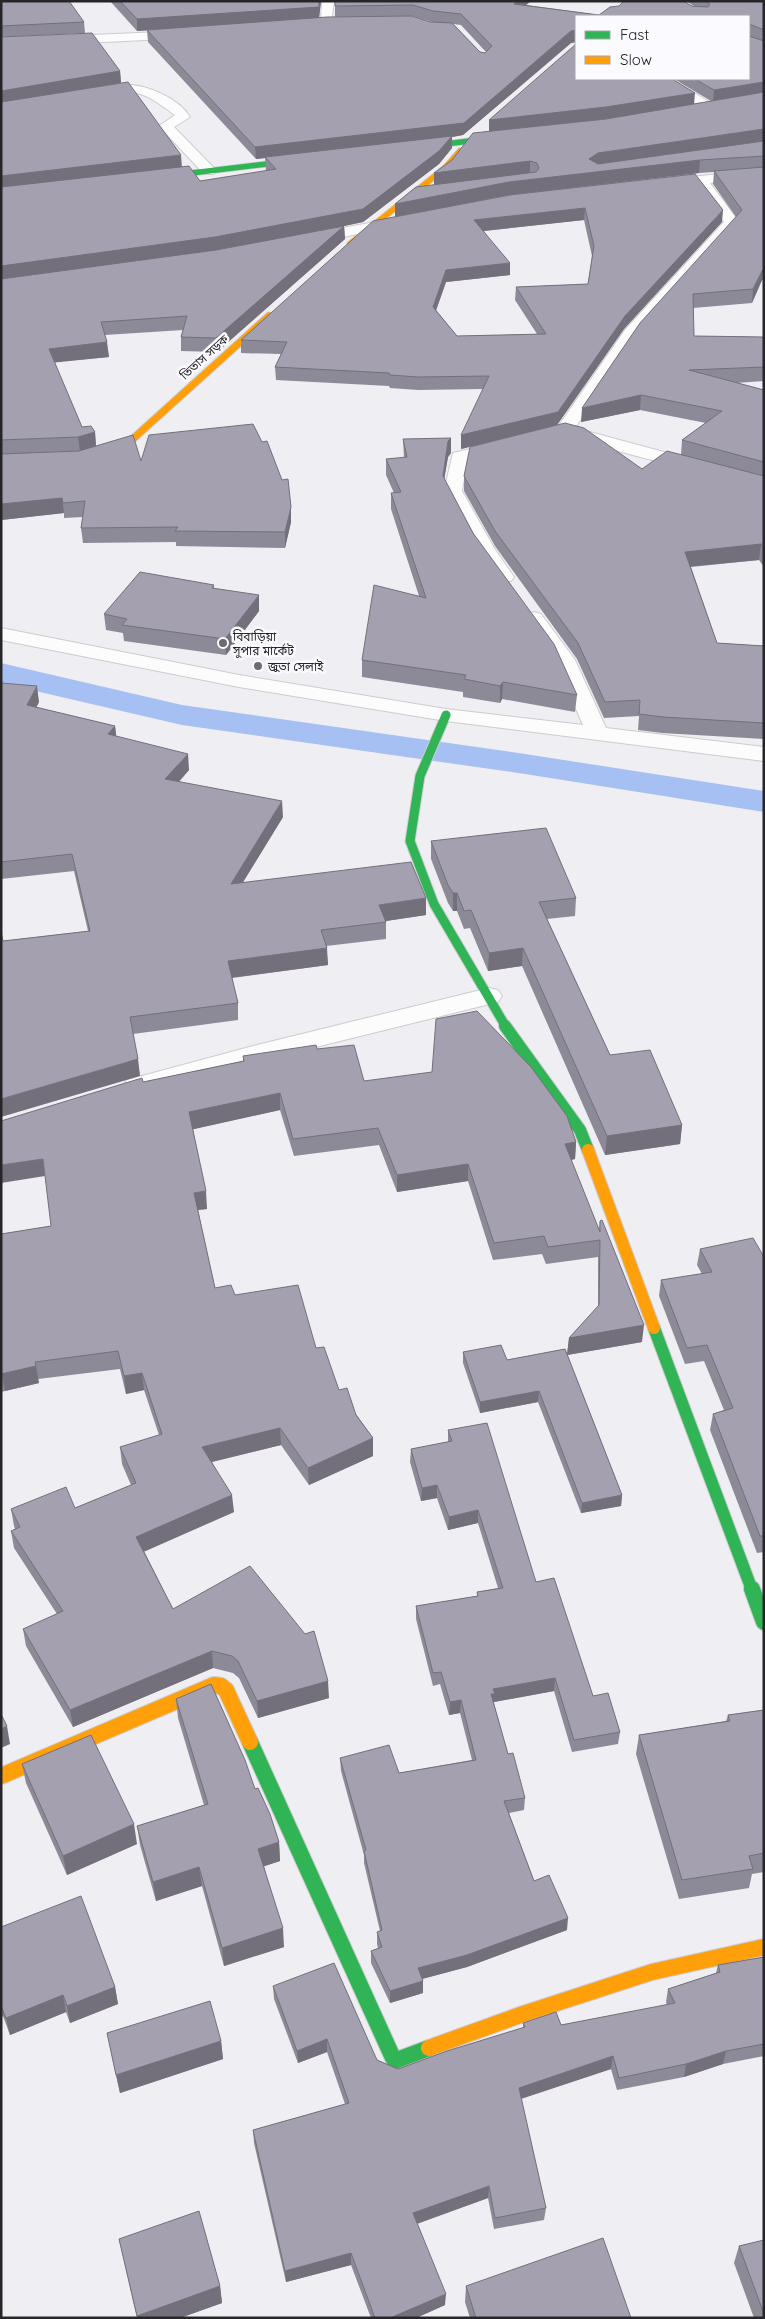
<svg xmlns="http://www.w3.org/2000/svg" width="765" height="2319" font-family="Quicksand,'Noto Sans Bengali',sans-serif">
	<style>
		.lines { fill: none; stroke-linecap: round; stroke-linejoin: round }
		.canal { fill: #a7c0f3; fill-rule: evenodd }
		.street-casing { stroke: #ccccd0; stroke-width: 2 }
		.fast-far3-casing { stroke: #ccccd0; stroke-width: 7 }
		.fast-far2-casing { stroke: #ccccd0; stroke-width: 11 }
		.fast-far1-casing { stroke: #ccccd0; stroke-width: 14 }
		.fast-casing { stroke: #ccccd0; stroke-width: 18 }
		.slow-far3-casing { stroke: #ccccd0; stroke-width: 7 }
		.slow-far2-casing { stroke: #ccccd0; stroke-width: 9 }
		.slow-far1-casing { stroke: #ccccd0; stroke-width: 14 }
		.slow-casing { stroke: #ccccd0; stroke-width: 18 }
		.street { fill: #fcfcfd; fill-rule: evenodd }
		.fast-far3 { stroke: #30b455; stroke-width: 5.5 }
		.fast-far2 { stroke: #30b455; stroke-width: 9 }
		.fast-far1 { stroke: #30b455; stroke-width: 12 }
		.fast { stroke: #30b455; stroke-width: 16 }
		.slow-far3 { stroke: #ff9f0a; stroke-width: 5.5 }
		.slow-far2 { stroke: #ff9f0a; stroke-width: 7 }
		.slow-far1 { stroke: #ff9f0a; stroke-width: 12 }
		.slow { stroke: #ff9f0a; stroke-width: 16 }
		.wall { fill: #8d8a97; fill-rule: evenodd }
		.shaded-wall { fill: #73707b }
		.building { fill: #a4a0b0; stroke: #73707b; fill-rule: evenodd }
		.poi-dot { fill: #6c6c70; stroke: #fbfbff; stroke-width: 2 }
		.labels { text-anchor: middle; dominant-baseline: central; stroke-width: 5; stroke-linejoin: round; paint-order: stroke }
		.far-street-label { font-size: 12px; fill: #262629; stroke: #fbfbff }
		.far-poi-label { font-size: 12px; fill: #262629; stroke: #fbfbff; text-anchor: start }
	</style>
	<rect width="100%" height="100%" fill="#eeeef3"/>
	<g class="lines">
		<path class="canal" d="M1,663L182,705L525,754L764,791V812L525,774L182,725L1,683Z"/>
		<g class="street-casing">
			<path id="street" d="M322,1H334L331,26L292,29L290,26L292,23L321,20Z
				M183,31L187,32L189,35L187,38L1,47V39Z
				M656,79H671L719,108L712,112L707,111Z
				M127,85C146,84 180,99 190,117L174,127L214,168L216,171L214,174H204L159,126L175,115C160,105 146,91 126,92C115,93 95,101 87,93L94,89Z
				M764,170V178L710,183L739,222L637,336L575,428L764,479V490L558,435L555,431L625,330L724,222L696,184L662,187L655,183L657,180Z
				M397,218L402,219L404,222L402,225L309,244L301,239L309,234Z
				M504,441L510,442L513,446L510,450L467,460L462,491L494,548L514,577L511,581H497L474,548L444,491L453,453Z
				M534,612L541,614L575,660L606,728L764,747V761L446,721L239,687L1,640V628L239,675L446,709L583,725L555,661L524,618L527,614Z
				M489,988L498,990L502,996L498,1002L259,1061L136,1095L127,1092L123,1086L127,1080L257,1045Z"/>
		</g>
		<g class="fast-far3-casing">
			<path id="fast-far3" d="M413,148L502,137
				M158,177L301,160"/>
		</g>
		<g class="fast-far2-casing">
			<path id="fast-far2" d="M446,715L420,776L410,841L434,904L506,1027"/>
		</g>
		<g class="fast-far1-casing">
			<path id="fast-far1" d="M505,1026L580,1130L588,1150
				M654,1328L752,1590"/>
		</g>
		<g class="fast-casing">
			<path id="fast" d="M752,1589L764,1622
				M250,1742L393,2058L397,2060L429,2048"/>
		</g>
		<g class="slow-far3-casing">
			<path id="slow-far3" d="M350,244L445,168L460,151"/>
		</g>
		<g class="slow-far2-casing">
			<path id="slow-far2" d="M101,456L125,446L269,316"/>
		</g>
		<g class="slow-far1-casing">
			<path id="slow-far1" d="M588,1150L654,1328"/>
		</g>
		<g class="slow-casing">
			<path id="slow" d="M1,1776L214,1685L221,1686L226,1690L250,1742
				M429,2048L523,2014L652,1972L764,1947"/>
		</g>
		<use href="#street" class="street"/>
		<use href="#fast-far3" class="fast-far3"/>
		<use href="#fast-far2" class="fast-far2"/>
		<use href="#fast-far1" class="fast-far1"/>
		<use href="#fast" class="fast"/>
		<use href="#slow-far3" class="slow-far3"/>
		<use href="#slow-far2" class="slow-far2"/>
		<use href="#slow-far1" class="slow-far1"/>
		<use href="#slow" class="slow"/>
	</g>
	<path class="wall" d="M1,1L84,22L85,33L1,37Z
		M110,1H321L319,18L439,23L432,22L413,16L335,17V1H531L526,5L599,15L694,6L686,1H764V280H762L752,303L693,308L694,336L764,337V381L736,383L764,390V567L759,560L691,567L717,643L764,646V739L662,733L638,730L639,716L604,718L577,659L495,546L464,491V476L541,429L461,449L483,389L418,390L390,388L389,386L276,380L275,367L281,354L241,353V340L510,195L722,222L624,329L557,425L642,469L681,454L682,440L706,423L640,410L581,422L736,217L713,184L714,172L699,173L509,195L395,217V204L434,185V173L489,132V120L694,104L711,101L674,79H749L576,16V42L571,43L463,135L452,137V148L439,164L363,222L344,226L345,239L217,352L181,351V337L183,330L105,335L109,357L54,362L82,427L95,432L96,446L141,461L291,522L285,548L176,546V542L83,543L81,528L83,517L64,518V513L1,520V37L120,71L121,83L80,90L200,181L266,171L265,158L256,159L148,42L147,30L257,22L137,31ZM453,24L461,25L486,52L485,53L480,52ZM584,220L592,256L588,284L516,287L515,300L537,334L457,336L436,310L446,282L510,275L484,231Z
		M403,439L451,453L448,457L444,479L473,533L577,695L575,712L502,699L500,703L463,697V692L362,677V660L419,596L391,509V493H394L386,475V459L404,458Z
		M214,585V588L259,611L226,655L124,641L123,633L106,630L104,614Z
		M1,683L39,702L36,708L115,726L116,736L189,770L179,782L283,817L243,882L426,915L386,921V939L326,946L328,965L232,978L238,1003V1020L133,1034L140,1076L3,941L88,931L74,871L1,879Z
		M431,841L576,898L575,916L547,919L610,1055L682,1125L680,1144L605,1155L522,966L488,971L470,928L464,929L457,911H453L448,903L431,859Z
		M317,1049L364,1081L576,1142L575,1159L571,1160L599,1230L600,1221L642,1342L567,1355L569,1338L598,1307V1257L546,1264L542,1254L493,1260L468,1181L397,1192L379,1145L294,1156L280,1110L193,1129L207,1209L198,1210L215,1288L235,1295L316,1348L339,1390L373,1438V1456L309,1485L281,1445L212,1462L234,1512L144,1551L173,1609L329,1698L258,1718L239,1678L233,1673L213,1668L73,1727L26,1646L23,1629L57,1614L14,1548L11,1531L15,1529L14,1526L11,1509L75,1508L131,1485L122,1464L120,1447L159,1435L144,1390L126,1394L120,1369L38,1379L39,1383L1,1392V1234L51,1226L143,1082L243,1061V1056Z
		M700,1249L764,1257V1552L757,1553L710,1430L713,1414L724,1410L704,1361L685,1364L659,1296L661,1280L702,1274L697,1265Z
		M565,1349L622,1495L621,1506L581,1513L538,1402L480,1413L463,1363V1352L507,1360Z
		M448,1430L536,1582L593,1696L620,1732L618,1744L572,1752L554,1691L494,1702V1704L508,1754L525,1798L524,1810L509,1813L534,1881L567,1930L467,1967L422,1979L423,1981V1993L390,2003L371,1963V1951L378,1948L377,1944V1932L380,1931L364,1863V1855L341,1771L340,1758L399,1773L472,1760L460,1713L449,1715L440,1684L433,1686L416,1619V1606L477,1596V1592L498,1588L478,1523L448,1530L437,1498L421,1501L410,1462L411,1449L448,1442Z
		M176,1699L255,1789L279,1842L280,1861L264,1866L284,1947L224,1966L202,1886L156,1901L140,1845L137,1826L204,1805L178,1718Z
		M764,1710V1872L752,1874L749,1888L679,1899L636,1754L639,1735L726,1721L728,1715Z
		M22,1764L137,1844L67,1875L26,1783Z
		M1,1927L115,1987L118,2004L70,2023L66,2012L10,2035L3,2016L1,2017Z
		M764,1957V2056L723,2064L684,2077L617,2090L611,2069L521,2099L546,2208L544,2220L494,2229L488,2198L417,2224L445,2305L416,2318H371L351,2265L286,2282L254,2143L253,2130L345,2104L327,2052L298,2063L274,1999L273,1986L377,2060L398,2069L523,2028V2023L561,2025L667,2005L666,2002L668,1989L716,1973L718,1965Z
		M107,2033L221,2041L223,2059L120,2093Z
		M119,2239L220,2286L222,2303L180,2318H137Z
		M764,2240V2318H754L734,2263L739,2246Z
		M466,2286L631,2318H470L465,2302Z"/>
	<path class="shaded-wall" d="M321,1L319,18L137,31V19Z
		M517,1H531L514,15V4Z
		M576,30V42L571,43L463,135L452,137V148L439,164L363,222L344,226L345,239L217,352L216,250L1,280V266L451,137L256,159L255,147L571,31Z
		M120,71L121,83L1,103V91Z
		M764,82V94L713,102L714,90Z
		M695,93L694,105L605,119L489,132V120Z
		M764,129V141L597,165L589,159L598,153Z
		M181,155L182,168L1,189V176Z
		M700,160L699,173L509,195L395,217V204L509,182Z
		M530,161V174L434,186V173Z
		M585,208L584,220L474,232V220Z
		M723,210L722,222L624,329L557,425L461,449V435L625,316Z
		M510,263V275L446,282L433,319V307L446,270Z
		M763,267L762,280L752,303L753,289Z
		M107,342L109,357L50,363L49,349Z
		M641,395L640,410L581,422L582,408Z
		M95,432L96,447L80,452L78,437Z
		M451,438V453L448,457L442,492L443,476L448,441Z
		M62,498L64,513L1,520V504Z
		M291,507V522L285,548V532Z
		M761,544L759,560L684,567L685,552Z
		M259,595V611L226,655L225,639Z
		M503,682L502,699L500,703V686Z
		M37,686L39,702L29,721L27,705Z
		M115,726L117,742L108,734Z
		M188,754L189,770L166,795L165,779Z
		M282,801L283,817L232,900L231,884Z
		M453,893H457V911H453Z
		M426,898V915L379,922V905Z
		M327,948L328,965L229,978L228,961Z
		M523,948L522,966L488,971L489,953Z
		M138,1059L140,1076L1,1117V1099Z
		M280,1093V1110L190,1130L189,1112Z
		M682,1125L680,1144L605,1155L607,1136Z
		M576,1142L575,1159L564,1161L565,1144Z
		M43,1159L45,1176L1,1183V1165Z
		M468,1164V1181L397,1192V1175Z
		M206,1191L207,1209L196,1210L194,1193Z
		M644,1325L642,1342L567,1355L569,1338Z
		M36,1366L39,1383L5,1391L2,1374Z
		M142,1373L144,1390L126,1394L124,1376Z
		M539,1391L538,1402L480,1413V1402Z
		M280,1428L281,1445L203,1464L202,1447Z
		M373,1438V1456L309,1485L308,1468Z
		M437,1485V1498L421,1501L422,1488Z
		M232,1495L234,1512L139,1554L136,1537Z
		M622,1495L621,1506L581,1513L582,1503Z
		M478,1510V1523L448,1530L449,1517Z
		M212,1651L213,1668L73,1727L70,1710Z
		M555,1678L554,1691L494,1702V1706L491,1694L493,1689Z
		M328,1681L329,1698L258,1718L257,1701Z
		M461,1700L460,1713L449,1715L450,1702Z
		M7,1726L10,1744L1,1748V1729Z
		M134,1824L137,1844L67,1875L63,1856Z
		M279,1842L280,1861L259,1868L258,1849Z
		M199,1867L202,1886L156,1901L153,1882Z
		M568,1918L567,1930L467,1967L418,1980V1968Z
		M283,1928L284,1947L224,1966L222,1948Z
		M423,1981V1993L390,2003V1991Z
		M115,1987L118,2004L70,2023L67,2006Z
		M63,1995L66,2012L10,2035L6,2018Z
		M327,2039V2052L298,2063L297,2051Z
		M221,2041L223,2059L120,2093L116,2075Z
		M726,2051L723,2064L684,2077L686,2064Z
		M613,2056L611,2069L517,2100L519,2088Z
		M489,2186L488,2198L413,2225V2213Z
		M351,2253V2265L286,2282L285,2271Z
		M220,2286L222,2303L180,2318H138L137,2316Z
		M446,2294L445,2305L416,2318H390Z"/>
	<path class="building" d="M1,1H69L84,22L1,26Z
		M120,1H319V7L137,19Z
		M335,1H517L514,4L599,15L610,7L619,6L624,1H683L692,6L708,7L710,4L705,1H764V30L749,24V16H576V30L571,31L464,123L255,147L147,30L327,17L412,16L430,22L452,23L480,52L485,53L492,46L461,14L433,11L413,5L335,6Z
		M749,25V36L764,41V82L714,90L695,79H749Z
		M92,33L120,71L1,91V37Z
		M576,44V79H672L695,93L606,107L489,120Z
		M128,82L181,155L1,176V102Z
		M764,92V129L598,153L589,159L598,164L764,141V156L700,160L509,182L395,204L416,187L536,172L539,168L537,163L530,161L434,173L452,160L473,133L606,119Z
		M452,136L439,151L363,209L215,237L1,266V187L189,166L200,181L276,169L265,157Z
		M764,167V267L753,289L693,294L694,336L764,337V367L689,370L764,390V462L682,440L722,411L641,395L582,408L640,323L742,210L714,171Z
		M695,174L723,210L625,316L558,412L461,435L489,376L418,377L390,375L389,373L275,367L287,342L241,340L373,221L510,195ZM585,208L594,246L588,284L516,287L546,334L457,336L433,307L446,270L510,263L474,220Z
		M344,226L216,338L181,337L187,316L101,322L107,342L49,349L82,427L91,426L95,432L78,437L1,440V279L216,250Z
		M565,423L584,428L642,469L667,451L764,476V549L761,544L685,552L717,643L764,646V723L663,717L639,714L640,700L605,702L578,643L495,531L464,476L470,447Z
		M253,424L262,442L267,441L282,480L288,479L291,507L285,532L175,531L178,527L81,528L85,501L63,503L62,498L1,504V454L79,451L133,435L141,461L149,435Z
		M451,438L448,441L443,476L473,533L554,644L577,695L503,682L500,686L464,679L466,675L362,660L374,585L426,598L391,493L401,492L386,459L407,457L403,439Z
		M140,572L214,585L212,588L259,595L225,639L122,625L127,619L104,614Z
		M1,683L37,686L27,705L115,726L108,734L188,754L165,779L282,801L231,884L411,862L426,898L379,905L386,922L321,930L327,948L228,961L238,1003L130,1017L138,1059L1,1099V932L3,941L90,931L72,854L1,862Z
		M546,828L576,898L539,902L610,1055L650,1050L682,1125L607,1136L523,948L489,953L471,910L464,911L457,893H453L448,885L431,841Z
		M477,1011L531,1067L567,1116L576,1142L565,1144L600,1232V1221L602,1220L644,1325L569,1338L599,1305L600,1240L548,1247L544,1236L494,1243L468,1164L397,1175L378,1128L293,1139L280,1093L189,1112L206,1191L194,1193L215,1288L231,1285L235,1295L298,1285L316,1348L324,1347L339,1390L347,1388L356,1415L373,1438L308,1468L280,1428L202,1447L232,1495L136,1537L173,1609L250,1566L305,1634L314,1631L328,1681L257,1701L238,1661L232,1656L212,1651L70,1710L23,1629L63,1611L11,1531L20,1527L11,1509L66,1487L75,1508L136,1483L120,1447L162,1434L142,1373L124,1376L118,1351L35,1362L36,1366L1,1374V1234L51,1226L43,1159L1,1165V1121L142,1078L143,1082L244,1061L243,1056L316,1045L317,1049L354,1045L364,1081L432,1072L436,1019Z
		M753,1238L764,1257V1536H760L713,1414L733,1408L707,1345L687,1348L661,1280L712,1272L700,1249Z
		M501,1345L507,1360L565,1349L622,1495L582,1503L539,1391L480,1402L463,1352Z
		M487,1423L536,1582L554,1578L593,1696L608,1693L620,1732L574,1740L555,1678L493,1689L495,1694H491L508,1754L513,1753L525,1798L504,1801L534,1881L549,1875L568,1918L467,1955L418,1968L423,1981L390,1991L371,1951L382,1947L377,1932L382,1930L364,1851L366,1850L340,1758L389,1745L399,1773L476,1760L461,1700L450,1702L441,1672L433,1673L416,1606L478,1596L477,1592L503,1588L478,1510L449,1517L437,1485L422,1488L411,1449L452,1441L448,1430Z
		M211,1684L245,1760L255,1789L258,1788L270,1814L279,1842L258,1849L283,1928L222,1948L199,1867L153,1882L137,1826L208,1804L176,1699Z
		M764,1710V1853L749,1856L753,1869L682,1880L639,1735L730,1721L728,1715Z
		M1,1714L7,1726L1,1729Z
		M91,1735L134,1824L63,1856L22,1764Z
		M81,1896L115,1987L67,2006L63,1995L6,2018L1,2006V1927Z
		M764,1957V2044L726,2051L686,2064L619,2078L613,2056L519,2088L546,2208L495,2218L489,2186L413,2213L446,2294L390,2318H375L351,2253L285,2271L253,2130L349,2103L327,2039L297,2051L273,1986L334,1963L377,2060L398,2069L447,2051L525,2027L523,2023L556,2012L561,2025L675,2003L668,1989L720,1972L718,1965Z
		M210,2001L221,2041L116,2075L107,2033Z
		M199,2211L220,2286L137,2316L119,2239Z
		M603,2238L631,2318H476L466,2286Z
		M764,2240V2314L739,2246Z"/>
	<g class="poi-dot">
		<circle cx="223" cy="643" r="5"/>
		<circle cx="258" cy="666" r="5"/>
	</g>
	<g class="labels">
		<g class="far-street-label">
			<text transform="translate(204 357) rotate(-42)">তিতাস সড়ক</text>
		</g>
		<g class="far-poi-label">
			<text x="233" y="636">বিবাড়িয়া<tspan x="233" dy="14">সুপার মার্কেট</tspan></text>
			<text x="268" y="666">জুতা সেলাই</text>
		</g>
	</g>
	<rect width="765" height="2319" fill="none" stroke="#262629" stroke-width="5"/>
	<rect x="575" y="15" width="175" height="65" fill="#fbfbff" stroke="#a6a6a9"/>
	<rect x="585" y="31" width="25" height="8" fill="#30b455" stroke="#a6a6a9"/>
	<text x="620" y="40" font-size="15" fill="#262629">Fast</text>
	<rect x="585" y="56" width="25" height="8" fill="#ff9f0a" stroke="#a6a6a9"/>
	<text x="620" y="65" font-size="15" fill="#262629">Slow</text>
</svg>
